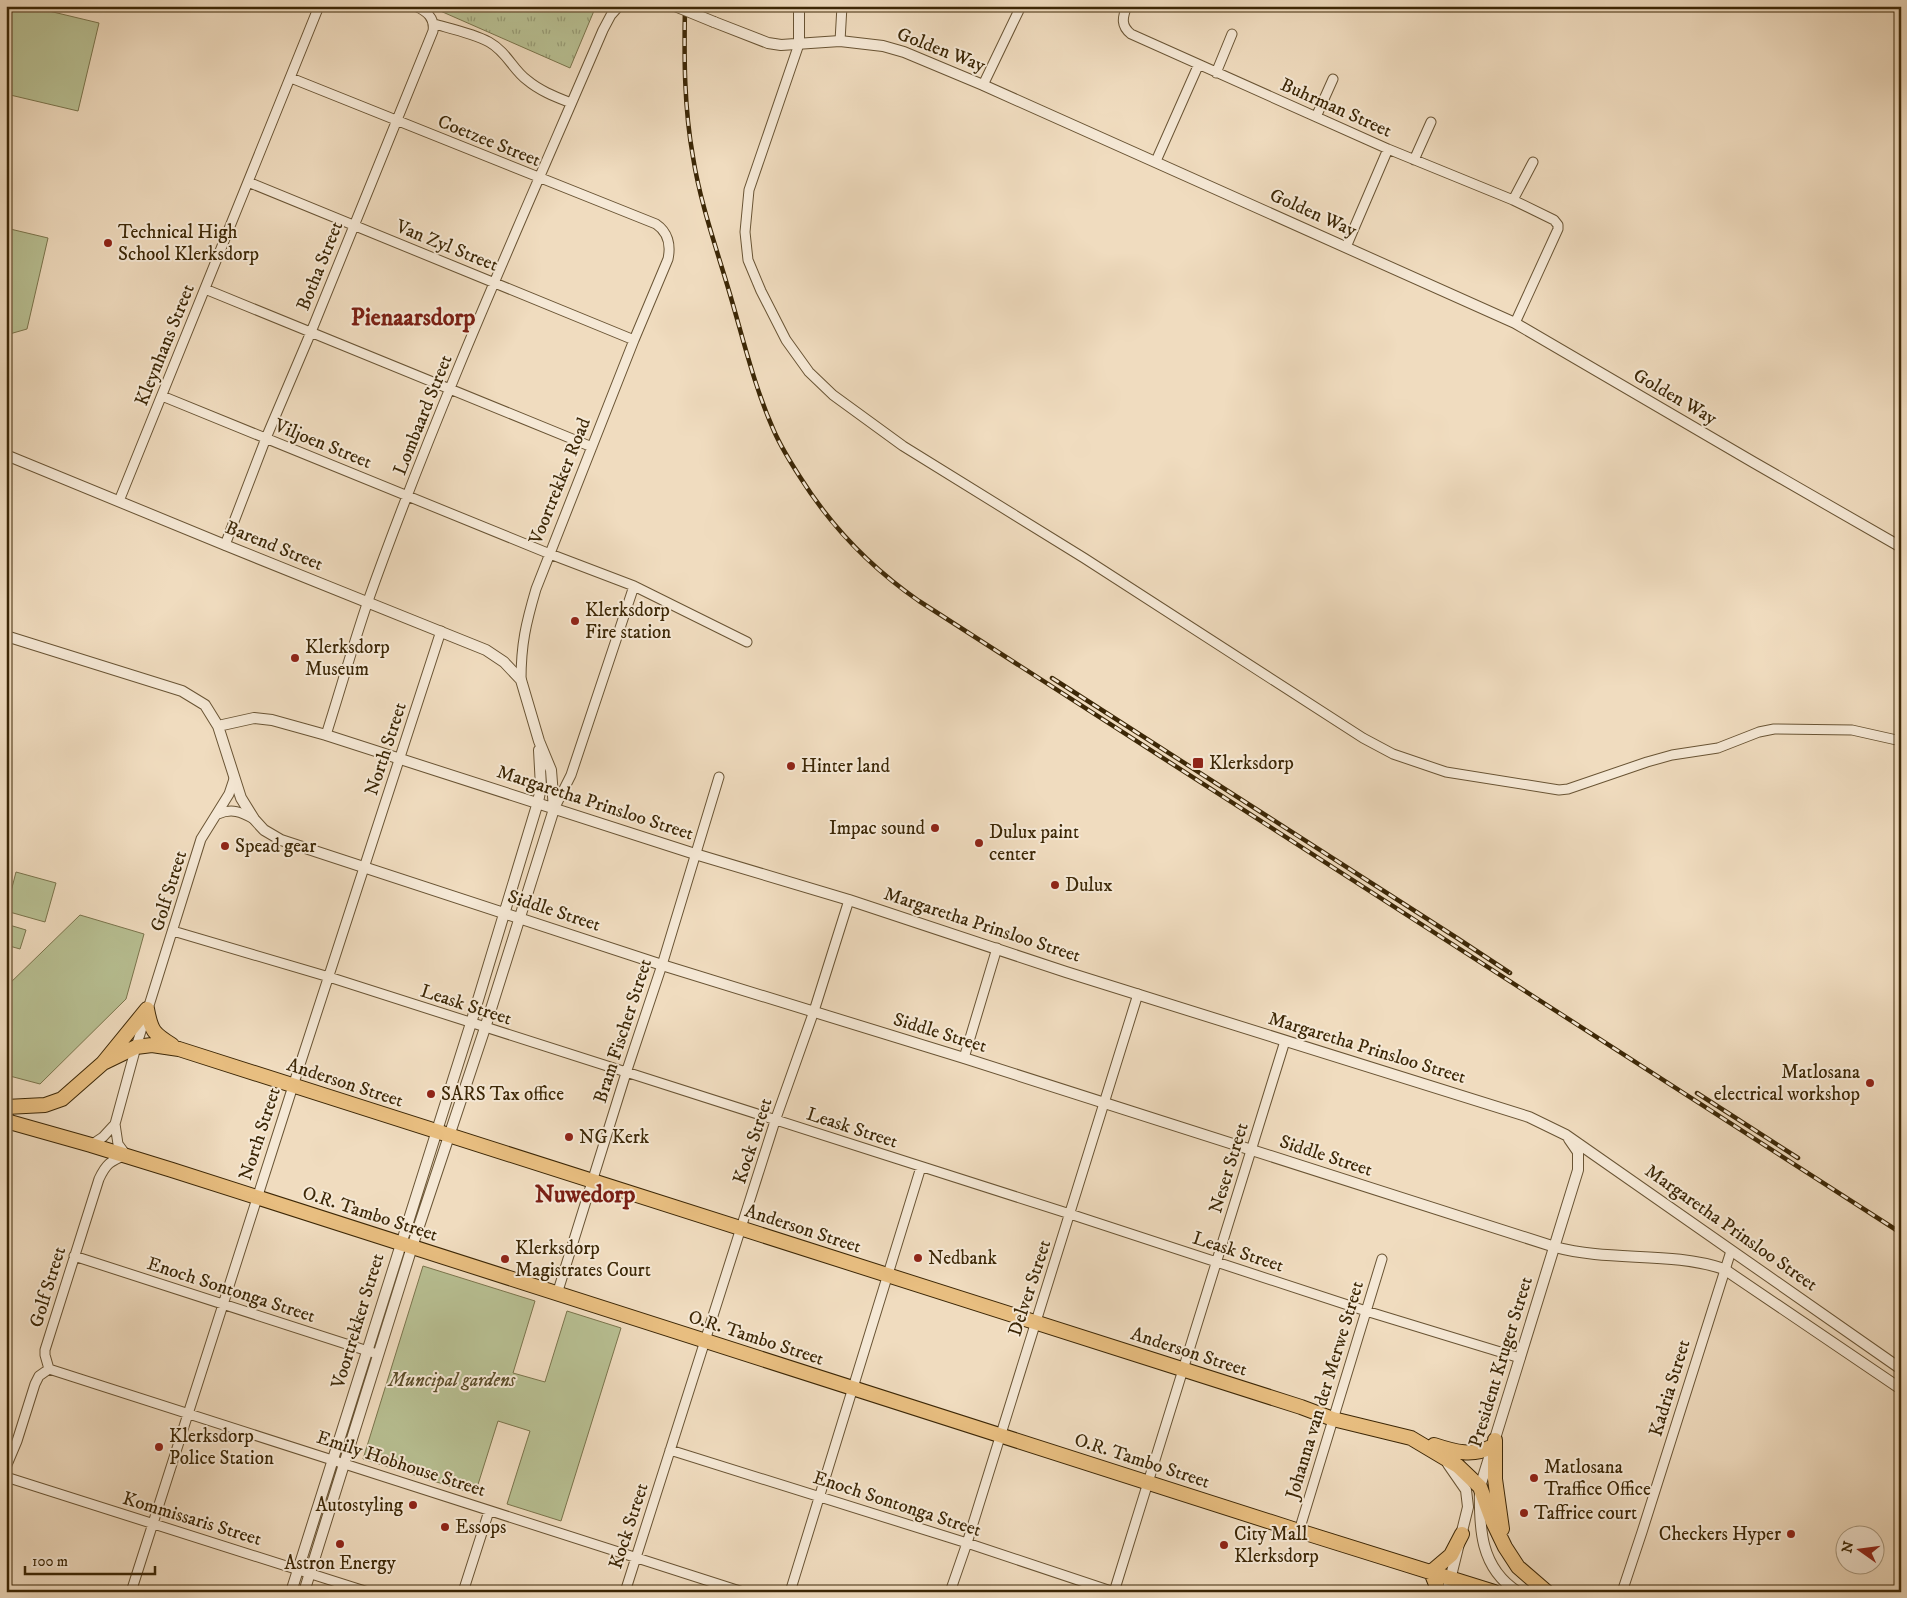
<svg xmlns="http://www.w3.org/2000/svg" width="1907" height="1598" font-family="'IM FELL DW Pica',serif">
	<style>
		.grass { fill: url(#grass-tufts); stroke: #7a744c }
		.garden { fill: #b8c093; stroke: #7a744c }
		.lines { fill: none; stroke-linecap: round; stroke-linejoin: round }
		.minor-casing { stroke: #695434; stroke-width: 11 }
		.tertiary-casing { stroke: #695434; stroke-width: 12 }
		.primary-casing { stroke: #3c2706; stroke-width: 16 }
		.minor { stroke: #f5e8d5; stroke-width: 9 }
		.tertiary { stroke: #f5e8d5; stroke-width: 10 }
		.primary { stroke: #e8be80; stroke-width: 14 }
		.rail-casing { stroke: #3c2706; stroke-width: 4.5 }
		.rail { stroke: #f5e8d5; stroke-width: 2.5; stroke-dasharray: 8; stroke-linecap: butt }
		.tertiary-bridge-casing { stroke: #695434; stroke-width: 12; stroke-linecap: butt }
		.tertiary-bridge { stroke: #f5e8d5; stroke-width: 10 }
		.poi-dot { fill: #8f2418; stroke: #f5e8d5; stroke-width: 2 }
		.labels { text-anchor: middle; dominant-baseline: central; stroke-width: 4; stroke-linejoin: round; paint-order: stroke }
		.street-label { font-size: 19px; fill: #3c2706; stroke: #f5e8d5 }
		.poi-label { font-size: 19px; fill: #3c2706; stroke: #f5e8d5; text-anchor: start }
		.park-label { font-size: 19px; font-style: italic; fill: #5b4d29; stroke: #f5e8d5 }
		.district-label { font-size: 24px; font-weight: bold; fill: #7a1f14; stroke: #f5e8d5 }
	</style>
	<defs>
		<pattern id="grass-tufts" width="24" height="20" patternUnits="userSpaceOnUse" patternTransform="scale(1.25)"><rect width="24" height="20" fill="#b8c093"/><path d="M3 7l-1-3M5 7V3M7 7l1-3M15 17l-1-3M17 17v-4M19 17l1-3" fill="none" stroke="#979c76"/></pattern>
	</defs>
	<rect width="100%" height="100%" fill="#f0dcbf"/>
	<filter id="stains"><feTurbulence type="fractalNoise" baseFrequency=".004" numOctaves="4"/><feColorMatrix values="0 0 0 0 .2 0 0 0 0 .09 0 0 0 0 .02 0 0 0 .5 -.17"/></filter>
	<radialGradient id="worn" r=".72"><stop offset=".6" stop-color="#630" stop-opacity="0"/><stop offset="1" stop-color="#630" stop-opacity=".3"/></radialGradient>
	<path class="grass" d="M429,6H596L570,68Z"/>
	<path class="garden" d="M6,6H28L99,23L78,111L6,94Z
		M6,228L48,238L27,329L6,335Z
		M16,872L56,883L45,922L6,911Z
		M80,915L144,934L126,999L40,1084L6,1075V987Z
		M6,924L26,930L20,949L6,945Z
		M423,1266L535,1301L513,1373L545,1382L567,1311L621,1328L561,1521L507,1504L530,1431L498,1421L475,1494L363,1459Z"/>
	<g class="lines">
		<g class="minor-casing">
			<path id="minor" d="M1127,6C1122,18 1121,26 1131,34L1388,149L1513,200L1554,220L1558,225V229L1515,323
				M434,24C452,29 472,33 489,42C507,52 513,70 527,80C540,91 556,97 571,103
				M840,41L842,6
				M799,44L749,190L745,232L748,260L761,291L786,340L809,372L833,395L903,446L1084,558L1363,738L1393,754L1446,772L1559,790L1568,789L1647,762L1672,755L1718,748L1759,732L1774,729L1852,730L1901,741
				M1216,73L1232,34
				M291,78L656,224C668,232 671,245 668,259L634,340L536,589C526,623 521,644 521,680
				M983,85L1021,6
				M1316,117L1333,79
				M1414,160L1431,122
				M1156,161L1198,66
				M248,182L634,340
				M1513,200L1533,162
				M1346,247L1388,149
				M205,289L592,447
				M162,396L550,554L634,586L747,642
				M119,501L319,6
				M225,545L266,438L311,332L433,31C435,18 427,11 415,6
				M326,735C340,691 353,645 368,601C437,407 522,219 603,30L611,15L619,6
				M554,809L571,775L634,586
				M218,814C232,808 241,812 254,819
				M173,931L329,977L1070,1214L1366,1311L1520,1358
				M964,1058L997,948
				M91,1145L103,1137L115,1124
				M74,1256L374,1353
				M557,1294L626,1073L662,965L719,777
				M49,1369C281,1442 511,1519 743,1592
				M670,1450L967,1543L1114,1592
				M6,1467L17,1441L35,1384L39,1376L49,1369L45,1355V1350L99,1179C106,1164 110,1161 126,1155L118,1144L115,1124L136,1047L201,839L229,794L234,779
				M6,1477L368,1592
				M1299,1531L1382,1259
				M131,1592L293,1086L441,631
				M463,1592L489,1511
				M625,1592L775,1121L814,1011L849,900
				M790,1592L921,1167
				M950,1592L967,1543L1138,994
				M1114,1592L1285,1041
				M1622,1592L1642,1532L1731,1251"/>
		</g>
		<g class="tertiary-casing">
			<path id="tertiary" d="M799,6V44
				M714,22L768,43L781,45L840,41L883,46L904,52L983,85L1515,323L1753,462L1901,547
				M6,455L225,545L486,650L504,662L521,680L539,741L551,770L554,809L485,1028L412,1247L304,1592
				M6,636L182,691L205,705L218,726L241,798L254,819L264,830L281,840L662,965L964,1058L1555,1247C1610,1262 1670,1251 1724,1269L1901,1389
				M218,726L254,718L272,720L326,735L695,854L849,900L1066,972L1529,1117L1566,1135L1901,1369
				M291,1592L471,1023L538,802L541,787L539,750
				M1447,1592L1468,1507L1466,1490L1448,1464
				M1518,1592C1480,1568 1479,1528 1480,1487L1578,1170V1152L1569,1139"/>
		</g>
		<g class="primary-casing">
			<path id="primary" d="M147,1009C151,1031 154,1034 172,1045
				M103,1063L136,1047L152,1045L179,1049L1301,1407L1333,1419L1411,1438L1458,1466L1480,1487L1493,1522L1505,1547L1518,1567L1547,1592
				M6,1107L45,1105L62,1099L103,1063L147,1009
				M6,1121L91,1145L172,1170L1299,1531L1494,1592
				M1495,1440V1479L1502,1529
				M1434,1445C1455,1452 1473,1457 1493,1446
				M1439,1592L1431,1572L1451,1555L1462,1534
				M1454,1592L1464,1588H1475"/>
		</g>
		<use href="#minor" class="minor"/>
		<use href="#tertiary" class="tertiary"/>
		<use href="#primary" class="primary"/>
		<g class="rail-casing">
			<path id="rail" d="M685,6C684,57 684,107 693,157C700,202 716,247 729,291C743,338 754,386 774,431C781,447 791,463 800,477C832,528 870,567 919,601L1901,1233
				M1052,678L1457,938L1510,973
				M1697,1093L1798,1158"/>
		</g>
		<use href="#rail" class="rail"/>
		<g class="tertiary-bridge-casing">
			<path id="tertiary-bridge" d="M675,6L714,22"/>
		</g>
		<use href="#tertiary-bridge" class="tertiary-bridge"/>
	</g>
	<g class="poi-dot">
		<circle cx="108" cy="243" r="5"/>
		<circle cx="575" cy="621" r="5"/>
		<circle cx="295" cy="658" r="5"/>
		<rect x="1192" y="757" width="12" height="12" rx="2.5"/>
		<circle cx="791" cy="766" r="5"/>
		<circle cx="935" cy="828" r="5"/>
		<circle cx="979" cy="843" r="5"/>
		<circle cx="225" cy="846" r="5"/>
		<circle cx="1055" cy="885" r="5"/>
		<circle cx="1870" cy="1083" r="5"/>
		<circle cx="431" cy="1094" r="5"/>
		<circle cx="569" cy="1137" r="5"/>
		<circle cx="918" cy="1258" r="5"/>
		<circle cx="505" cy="1259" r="5"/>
		<circle cx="159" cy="1447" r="5"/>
		<circle cx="1534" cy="1478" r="5"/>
		<circle cx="413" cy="1505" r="5"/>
		<circle cx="1524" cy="1513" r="5"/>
		<circle cx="445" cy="1527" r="5"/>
		<circle cx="1791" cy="1534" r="5"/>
		<circle cx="340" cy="1544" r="5"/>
		<circle cx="1224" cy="1545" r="5"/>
	</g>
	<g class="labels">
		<g class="street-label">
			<text transform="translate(941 50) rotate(21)">Golden Way</text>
			<text transform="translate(1336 108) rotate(24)">Buhrman Street</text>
			<text transform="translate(489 141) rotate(22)">Coetzee Street</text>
			<text transform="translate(1313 213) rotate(24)">Golden Way</text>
			<text transform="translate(447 246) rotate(22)">Van Zyl Street</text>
			<text transform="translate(320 266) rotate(-68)">Botha Street</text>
			<text transform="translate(165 345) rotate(-68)">Kleynhans Street</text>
			<text transform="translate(1675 397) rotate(30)">Golden Way</text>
			<text transform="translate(423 415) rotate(-68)">Lombaard Street</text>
			<text transform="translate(323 444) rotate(22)">Viljoen Street</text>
			<text transform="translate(560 481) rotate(-68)">Voortrekker Road</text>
			<text transform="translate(274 546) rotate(22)">Barend Street</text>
			<text transform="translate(386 749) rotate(-72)">North Street</text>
			<text transform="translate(595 803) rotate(18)">Margaretha Prinsloo Street</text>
			<text transform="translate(169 891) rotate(-73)">Golf Street</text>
			<text transform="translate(554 911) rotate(18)">Siddle Street</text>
			<text transform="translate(982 925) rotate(18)">Margaretha Prinsloo Street</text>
			<text transform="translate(466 1005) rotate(18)">Leask Street</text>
			<text transform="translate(623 1031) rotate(-72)">Bram Fischer Street</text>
			<text transform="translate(940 1033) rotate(17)">Siddle Street</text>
			<text transform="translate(1367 1048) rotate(17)">Margaretha Prinsloo Street</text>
			<text transform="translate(345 1083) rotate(18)">Anderson Street</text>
			<text transform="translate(852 1128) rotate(18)">Leask Street</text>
			<text transform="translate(260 1134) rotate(-72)">North Street</text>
			<text transform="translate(753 1141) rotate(-72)">Kock Street</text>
			<text transform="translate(1326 1156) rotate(18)">Siddle Street</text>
			<text transform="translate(1229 1168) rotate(-73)">Neser Street</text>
			<text transform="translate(370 1214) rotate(18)">O.R. Tambo Street</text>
			<text transform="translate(1731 1228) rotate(35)">Margaretha Prinsloo Street</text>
			<text transform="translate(803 1229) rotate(18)">Anderson Street</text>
			<text transform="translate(1238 1252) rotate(18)">Leask Street</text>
			<text transform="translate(48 1287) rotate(-73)">Golf Street</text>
			<text transform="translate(1030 1288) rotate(-72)">Delver Street</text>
			<text transform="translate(231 1290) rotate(18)">Enoch Sontonga Street</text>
			<text transform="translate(358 1321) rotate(-73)">Voortrekker Street</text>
			<text transform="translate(756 1338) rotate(18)">O.R. Tambo Street</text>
			<text transform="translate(1189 1352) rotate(18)">Anderson Street</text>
			<text transform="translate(1501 1362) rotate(-73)">President Kruger Street</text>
			<text transform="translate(1670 1388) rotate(-73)">Kadria Street</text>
			<text transform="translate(1325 1390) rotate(-73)">Johanna van der Merwe Street</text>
			<text transform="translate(1142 1461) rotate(18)">O.R. Tambo Street</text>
			<text transform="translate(401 1464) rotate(18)">Emily Hobhouse Street</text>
			<text transform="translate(897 1504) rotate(18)">Enoch Sontonga Street</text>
			<text transform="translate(192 1519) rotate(17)">Kommissaris Street</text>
			<text transform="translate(629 1526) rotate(-72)">Kock Street</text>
		</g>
		<g class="poi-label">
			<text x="118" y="232">Technical High<tspan x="118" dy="22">School Klerksdorp</tspan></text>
			<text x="585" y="610">Klerksdorp<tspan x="585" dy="22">Fire station</tspan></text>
			<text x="305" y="647">Klerksdorp<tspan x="305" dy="22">Museum</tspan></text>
			<text x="1209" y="763">Klerksdorp</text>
			<text x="801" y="766">Hinter land</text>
			<text x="925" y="828" text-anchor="end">Impac sound</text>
			<text x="989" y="832">Dulux paint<tspan x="989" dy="22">center</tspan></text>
			<text x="235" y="846">Spead gear</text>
			<text x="1065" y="885">Dulux</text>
			<text x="1860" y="1072" text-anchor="end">Matlosana<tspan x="1860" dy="22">electrical workshop</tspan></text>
			<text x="441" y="1094">SARS Tax office</text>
			<text x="579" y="1137">NG Kerk</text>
			<text x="515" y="1248">Klerksdorp<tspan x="515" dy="22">Magistrates Court</tspan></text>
			<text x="928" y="1258">Nedbank</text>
			<text x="169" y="1436">Klerksdorp<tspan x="169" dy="22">Police Station</tspan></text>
			<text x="1544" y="1467">Matlosana<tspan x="1544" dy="22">Traffice Office</tspan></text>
			<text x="403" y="1505" text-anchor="end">Autostyling</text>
			<text x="1534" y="1513">Taffrice court</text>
			<text x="455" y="1527">Essops</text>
			<text x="1234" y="1534">City Mall<tspan x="1234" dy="22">Klerksdorp</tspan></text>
			<text x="1781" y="1534" text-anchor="end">Checkers Hyper</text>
			<text x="340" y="1563" text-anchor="middle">Astron Energy</text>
		</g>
		<g class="park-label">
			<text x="452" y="1380">Muncipal gardens</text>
		</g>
		<g class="district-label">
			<text x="413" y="318">Pienaarsdorp</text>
			<text x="585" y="1195">Nuwedorp</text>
		</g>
	</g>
	<rect width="1907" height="1598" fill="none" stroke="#f0dcbf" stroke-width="25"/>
	<rect x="8" y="8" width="1892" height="1583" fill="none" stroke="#3c2706" stroke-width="2.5"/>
	<rect x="12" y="12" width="1882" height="1573" fill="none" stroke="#3c2706"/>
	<g transform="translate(1860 1550) rotate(284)"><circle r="24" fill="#f5e8d5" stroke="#ab9b82"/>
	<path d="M0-4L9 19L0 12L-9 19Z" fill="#8f2418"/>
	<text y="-8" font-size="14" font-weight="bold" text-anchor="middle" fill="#3c2706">N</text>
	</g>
	<path d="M25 1566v8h130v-8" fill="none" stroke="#3c2706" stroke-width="2.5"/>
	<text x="32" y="1566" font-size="15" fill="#3c2706" stroke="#f5e8d5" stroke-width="4" paint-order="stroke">100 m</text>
	<rect width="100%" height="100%" filter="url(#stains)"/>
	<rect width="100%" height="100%" fill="url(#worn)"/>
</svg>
